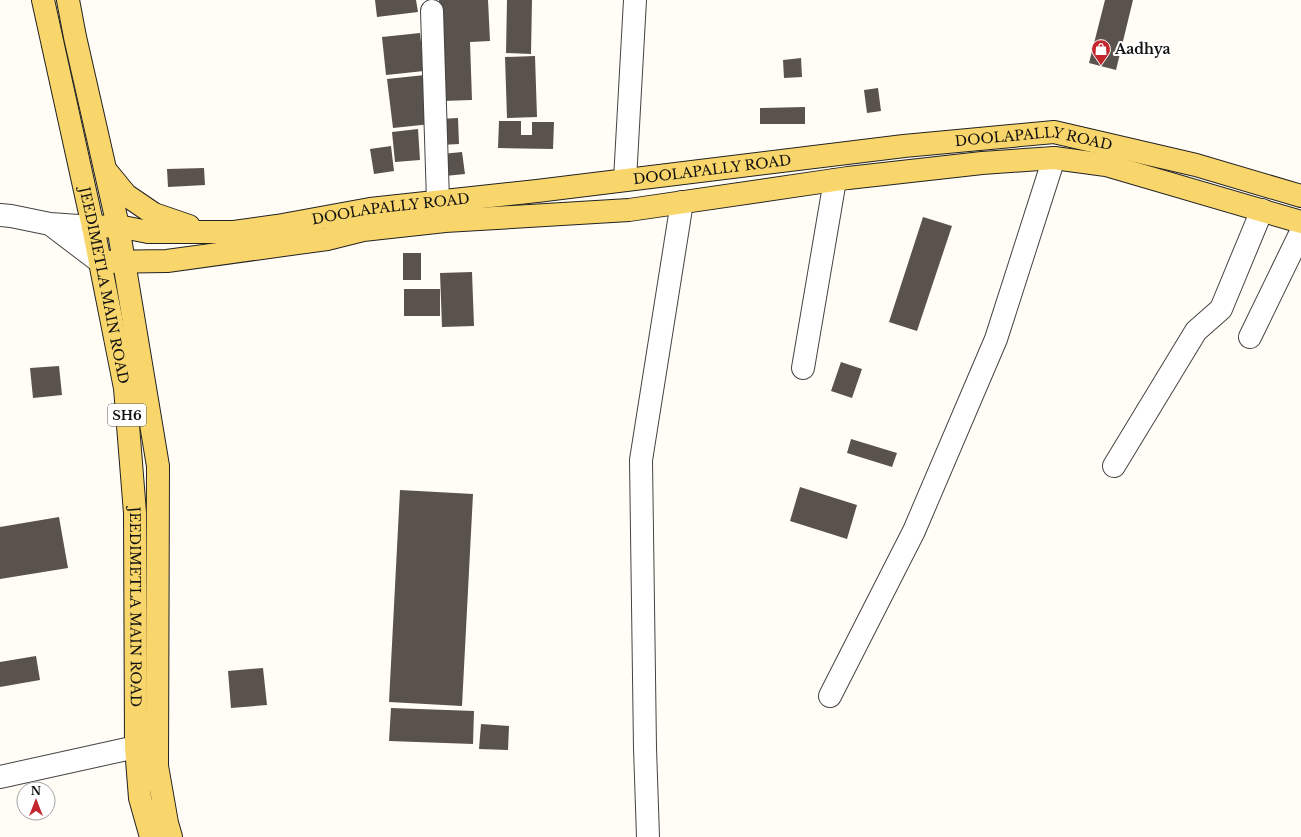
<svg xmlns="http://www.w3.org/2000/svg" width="1301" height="837" font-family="'Libre Baskerville',serif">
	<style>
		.building { fill: #5a524d }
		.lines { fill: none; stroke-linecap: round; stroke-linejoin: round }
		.minor-casing { stroke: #444; stroke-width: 24 }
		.major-casing { stroke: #222; stroke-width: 24 }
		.minor { stroke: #fff; stroke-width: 22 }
		.major { stroke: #f9d66b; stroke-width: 22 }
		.labels { text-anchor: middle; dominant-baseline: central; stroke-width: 4; stroke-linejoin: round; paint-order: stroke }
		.shield { fill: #fff; stroke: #585858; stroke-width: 1 }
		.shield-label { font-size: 13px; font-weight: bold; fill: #111 }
		.poi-label { font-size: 14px; font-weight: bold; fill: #111; stroke: #fff; text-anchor: start }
		.street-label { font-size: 14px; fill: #111; stroke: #fff }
	</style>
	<rect width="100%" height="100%" fill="#fffdf5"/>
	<path class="building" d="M375,0H416L418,12L377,17Z
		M439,0H488L490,41L470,42L472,100L442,101Z
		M507,0H532L531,54L506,53Z
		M1105,0H1133L1116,70L1089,63Z
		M420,33L424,71L386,75L382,37Z
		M535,56L537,117L507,118L505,57Z
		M801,58L802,77L784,78L783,60Z
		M425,75L431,124L393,128L387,79Z
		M878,88L881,111L867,113L864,90Z
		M805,107V124H760V108Z
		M458,118L459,144L441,145L439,119Z
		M499,121H521V135H532V122H554L553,149L498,148Z
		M418,129L420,160L395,162L392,132Z
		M391,146L394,171L374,174L370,149Z
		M462,152L465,174L445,176L442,154Z
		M204,168L205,185L168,187L167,169Z
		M923,217L952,226L917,331L889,322Z
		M403,253H421V280H403Z
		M472,272L474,326L442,327L440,273Z
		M404,289H440V316H404Z
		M841,362L862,369L852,398L831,391Z
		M59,366L62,395L33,398L30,368Z
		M851,439L897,453L892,467L847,453Z
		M800,487L857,505L847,539L790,521Z
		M400,490L473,494L462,706L389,702Z
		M59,517L68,568L0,579V527Z
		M36,656L40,680L0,687V662Z
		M263,668L267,705L231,708L228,671Z
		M391,708L474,711L473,744L389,741Z
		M481,724L509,726L508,750L479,749Z"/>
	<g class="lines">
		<g class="minor-casing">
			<path id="minor" d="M432,11L438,201
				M625,180L635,0
				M0,215L11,216L50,224L93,227
				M50,224L100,262
				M1250,337L1301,232
				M803,368L835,180
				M1114,466L1196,331L1221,309L1262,210
				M830,696L914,531L996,339L1054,158
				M0,777L136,747
				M648,837L645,748L641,460L682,202"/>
		</g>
		<g class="major-casing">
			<g id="major">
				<path id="s1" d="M43,0L93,227L125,388L135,513L136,747L140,798L151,837"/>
				<path d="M68,0L75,37L118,226L158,466L157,766L167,823L171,837"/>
				<path d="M108,173L126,195L154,214L189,226"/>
				<path id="s2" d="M93,227L118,226L148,232H234L277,226L370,209L537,191L904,146L1054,132L1196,165L1301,196"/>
				<path d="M100,262L167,261L327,239L363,230L445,221L629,210L848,178L982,163L1054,158L1106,165L1301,222"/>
			</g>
		</g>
		<use href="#minor" class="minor"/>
		<use href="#major" class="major"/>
	</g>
	<defs>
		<g id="shop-pin" transform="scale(1)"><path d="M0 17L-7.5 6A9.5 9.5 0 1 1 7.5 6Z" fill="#c4262e" stroke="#fff"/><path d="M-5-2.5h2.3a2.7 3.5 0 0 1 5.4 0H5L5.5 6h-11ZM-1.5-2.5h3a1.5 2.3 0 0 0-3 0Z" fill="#fff"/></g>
	</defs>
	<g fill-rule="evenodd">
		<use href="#shop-pin" x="1101" y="49"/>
	</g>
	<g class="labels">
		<rect class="shield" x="108" y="404" width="38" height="22" rx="3"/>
		<g class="shield-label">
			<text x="127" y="415">SH6</text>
		</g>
		<g class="poi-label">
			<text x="1115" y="49">Aadhya</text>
		</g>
		<g class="street-label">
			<text stroke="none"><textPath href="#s2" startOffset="948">DOOLAPALLY ROAD</textPath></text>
			<text stroke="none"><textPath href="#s2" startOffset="624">DOOLAPALLY ROAD</textPath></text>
			<text stroke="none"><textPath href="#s2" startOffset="300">DOOLAPALLY ROAD</textPath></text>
			<text stroke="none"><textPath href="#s1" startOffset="292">JEEDIMETLA MAIN ROAD</textPath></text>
			<text stroke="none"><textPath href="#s1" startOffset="616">JEEDIMETLA MAIN ROAD</textPath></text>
		</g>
	</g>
	<g transform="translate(36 801)"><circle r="19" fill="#ffffff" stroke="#a0a0a0"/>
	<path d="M0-3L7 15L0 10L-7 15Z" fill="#c4262e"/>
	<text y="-6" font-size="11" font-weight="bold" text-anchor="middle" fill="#111111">N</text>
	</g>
</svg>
